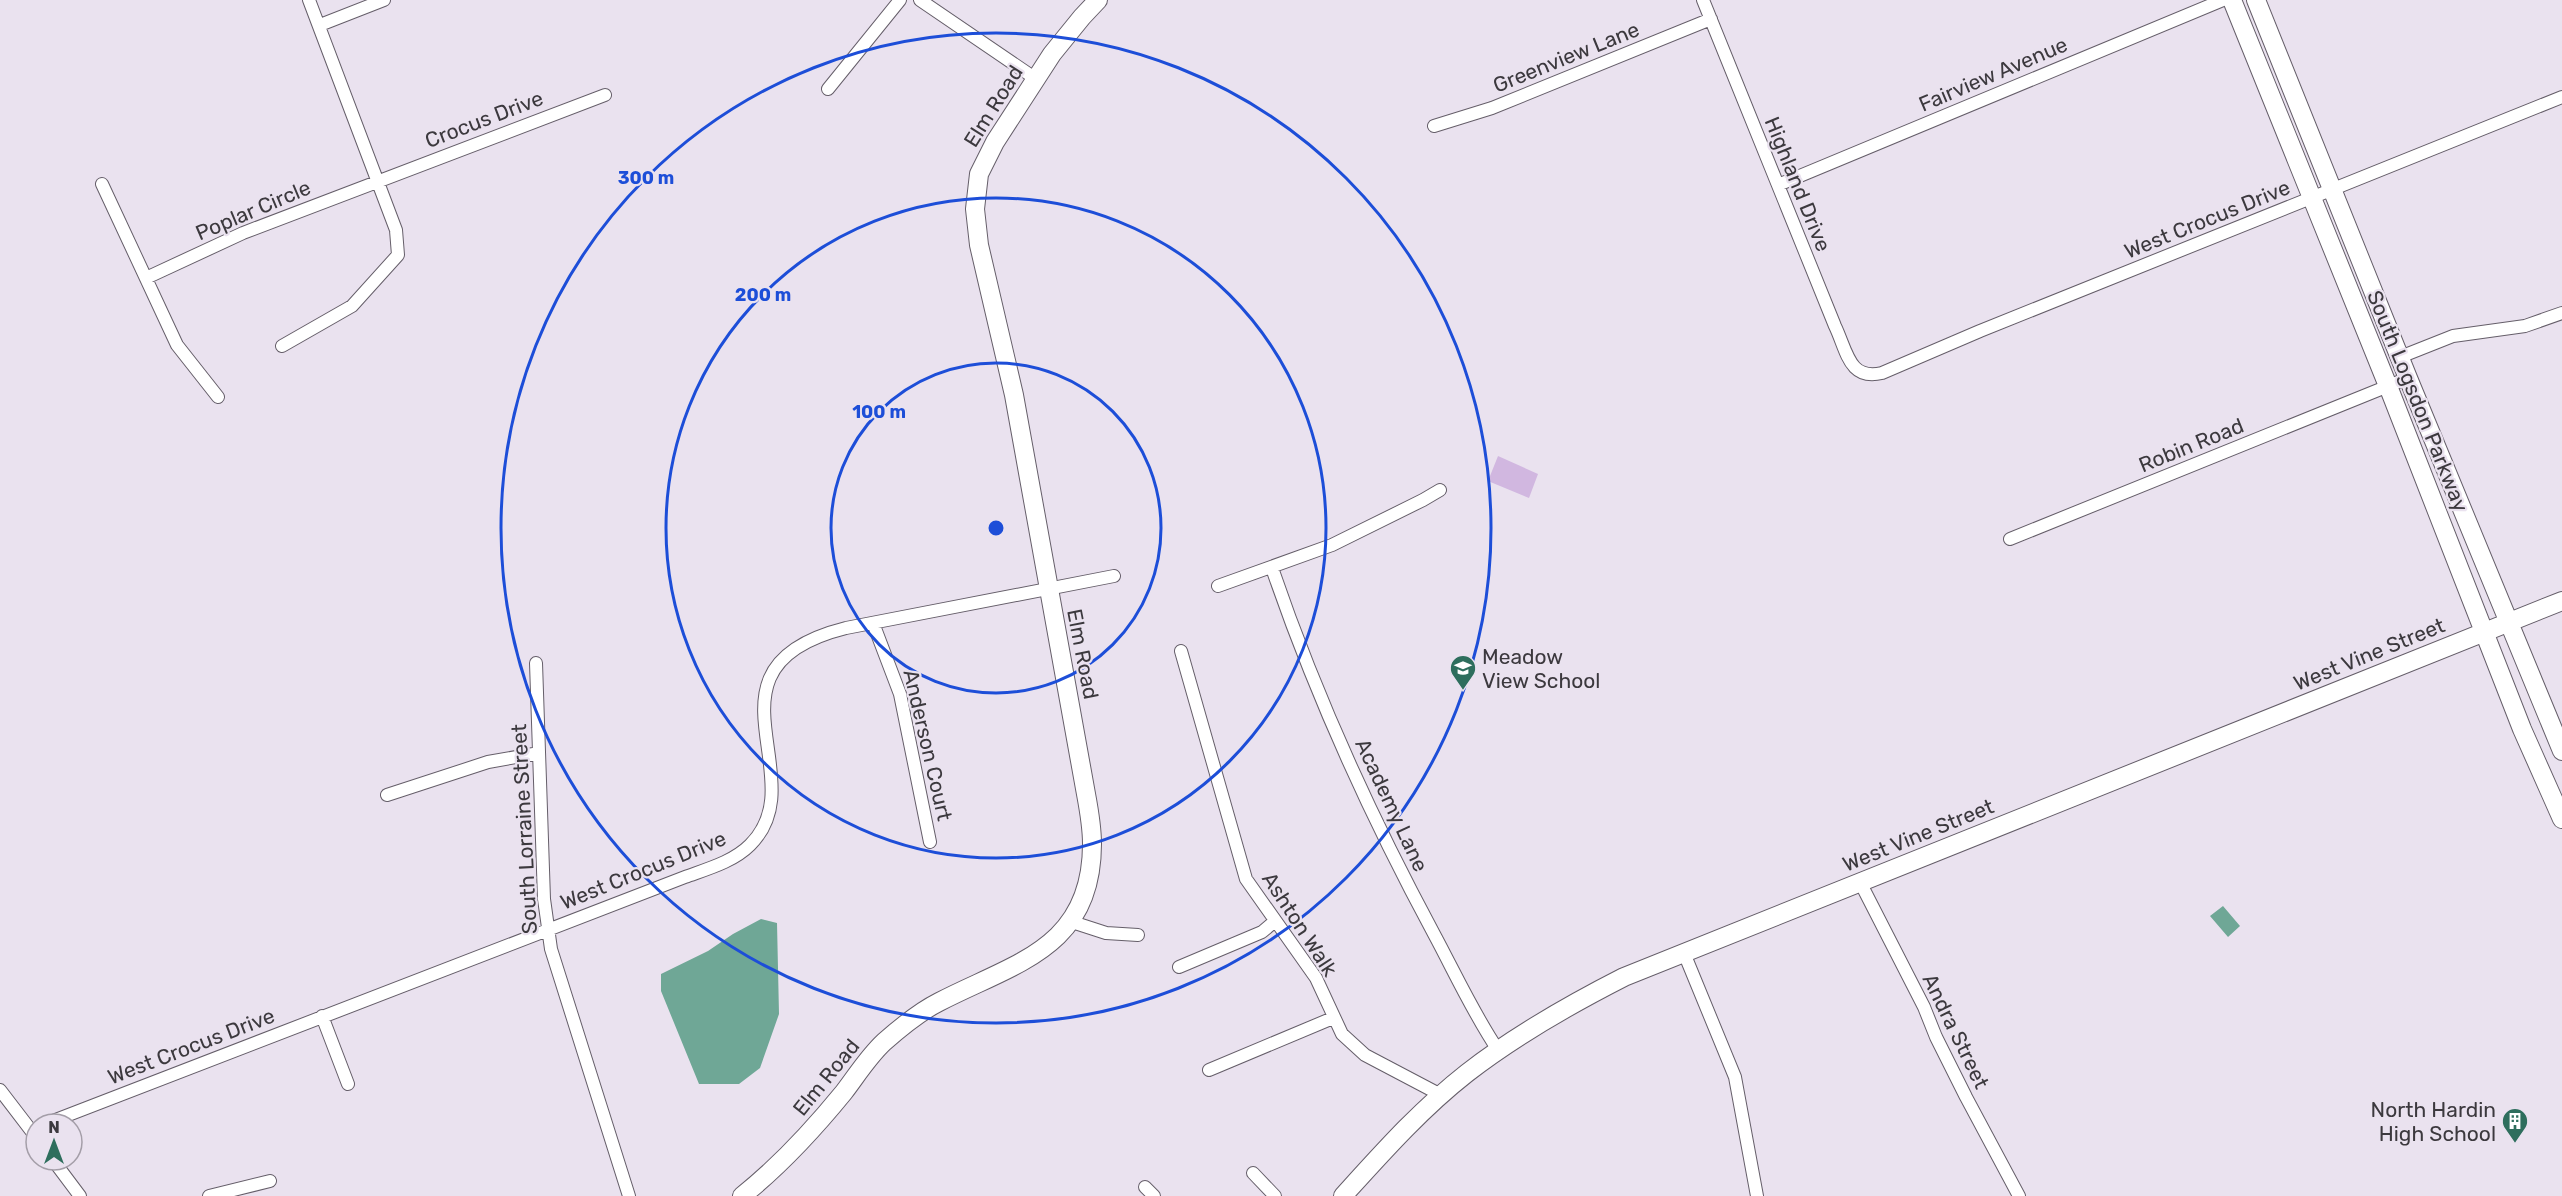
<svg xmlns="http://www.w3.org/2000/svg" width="2562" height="1196" font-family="Rubik,sans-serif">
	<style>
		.green { fill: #d1b7e0 }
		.water { fill: #6fa796 }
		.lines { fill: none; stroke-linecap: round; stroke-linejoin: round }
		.street-casing { stroke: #655e69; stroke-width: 14 }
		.secondary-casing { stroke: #655e69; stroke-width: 20 }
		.street { stroke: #fff; stroke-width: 12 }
		.secondary { stroke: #fff; stroke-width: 18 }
		.ring { fill: none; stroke: #1d4ed8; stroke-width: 3 }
		.labels { text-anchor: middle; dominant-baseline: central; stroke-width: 4.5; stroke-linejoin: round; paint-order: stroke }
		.street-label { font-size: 21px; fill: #3c393e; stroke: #eae2ef }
		.poi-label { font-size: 21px; fill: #3c393e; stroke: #eae2ef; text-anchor: start }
		.centre { fill: #1d4ed8; stroke: #eae2ef; stroke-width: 3 }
		.ring-label { font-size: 18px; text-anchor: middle; font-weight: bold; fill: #1d4ed8; stroke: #eae2ef; stroke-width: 4.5; stroke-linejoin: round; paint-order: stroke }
	</style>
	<rect width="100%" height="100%" fill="#eae2ef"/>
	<path class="green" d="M1498,456L1538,474L1529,498L1488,481Z"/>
	<path class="water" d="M2223,906L2240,926L2228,937L2210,916Z
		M761,919L777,923L779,1014L760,1068L739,1084H699L661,991V974L708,951L733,934Z"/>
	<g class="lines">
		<g class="street-casing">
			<path id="street" d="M920,0L1036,79
				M1703,0L1835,326C1847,351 1849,381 1882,373L1980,331L2562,97
				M320,25L384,0
				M828,89L900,0
				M1434,126L1492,108L1711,19
				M102,184L177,345L218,397
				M1778,185L2223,0
				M146,278L243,233L605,95
				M282,346L352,306L398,255L396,230L309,0
				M2400,357L2453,336L2525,326L2562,313
				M2010,539L2408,378
				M1272,568C1315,694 1371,817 1434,934C1455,973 1473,1013 1498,1050
				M1218,586L1332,545L1423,500L1440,490
				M873,623L900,694L930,842
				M1181,651L1246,879L1316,978L1342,1034L1365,1055L1441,1095
				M536,663L544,899L551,949L629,1196
				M387,795L488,762L539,753
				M1860,882L1924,1007L1936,1037L1966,1097L2019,1196
				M1069,921L1106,933L1138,935
				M1684,953L1735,1077L1757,1196
				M1179,967L1262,932L1275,921
				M322,1016L348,1084
				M1209,1070L1333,1018
				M0,1090L36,1137
				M45,1124L685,877C707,869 733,862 750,845C818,778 690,667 846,628L1114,576
				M53,1160L80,1196
				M1253,1173L1275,1196
				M1145,1187L1154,1196
				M209,1196L270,1181"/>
		</g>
		<g class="secondary-casing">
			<path id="secondary" d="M2232,0L2388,386L2522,729L2562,819
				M2256,0L2408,378L2562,751
				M742,1196C781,1165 813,1130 844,1092C857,1075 868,1057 884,1042C901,1027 919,1012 939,1002C1014,963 1092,949 1092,844C1092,827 1089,810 1086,794L1014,395L979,245L975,209L979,174L995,142L1052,54L1082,17L1098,0
				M1343,1196C1382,1153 1421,1109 1467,1073C1516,1035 1569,1005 1624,977L2562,601"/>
		</g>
		<use href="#street" class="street"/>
		<use href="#secondary" class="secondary"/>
	</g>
	<g class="ring">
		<circle cx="996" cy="528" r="165"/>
		<circle cx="996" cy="528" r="330"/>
		<circle cx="996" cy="528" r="495"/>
	</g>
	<defs>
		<g id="school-pin" transform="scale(1.35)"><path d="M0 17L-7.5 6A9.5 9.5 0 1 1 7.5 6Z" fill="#2e6e5d" stroke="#eae2ef"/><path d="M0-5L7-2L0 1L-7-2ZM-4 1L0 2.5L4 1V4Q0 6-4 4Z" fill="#fff"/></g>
		<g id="building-pin" transform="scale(1.35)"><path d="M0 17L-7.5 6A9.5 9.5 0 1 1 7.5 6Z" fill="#2e6e5d" stroke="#eae2ef"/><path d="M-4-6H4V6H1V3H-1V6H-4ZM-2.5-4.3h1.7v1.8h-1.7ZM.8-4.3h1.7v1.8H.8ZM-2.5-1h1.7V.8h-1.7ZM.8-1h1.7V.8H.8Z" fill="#fff"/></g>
	</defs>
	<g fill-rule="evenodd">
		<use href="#school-pin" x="1463" y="668"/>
		<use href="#building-pin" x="2515" y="1121"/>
	</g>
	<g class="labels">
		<g class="street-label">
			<text transform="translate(1566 57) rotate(-22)">Greenview Lane</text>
			<text transform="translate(1993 74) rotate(-23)">Fairview Avenue</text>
			<text transform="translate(993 106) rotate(-58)">Elm Road</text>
			<text transform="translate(484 119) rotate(-21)">Crocus Drive</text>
			<text transform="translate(1798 184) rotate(68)">Highland Drive</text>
			<text transform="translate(253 210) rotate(-23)">Poplar Circle</text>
			<text transform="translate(2207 219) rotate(-22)">West Crocus Drive</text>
			<text transform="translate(2418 401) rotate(68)">South Logsdon Parkway</text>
			<text transform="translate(2191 445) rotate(-22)">Robin Road</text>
			<text transform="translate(1083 654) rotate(79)">Elm Road</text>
			<text transform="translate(2369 654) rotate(-22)">West Vine Street</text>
			<text transform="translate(928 745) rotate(77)">Anderson Court</text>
			<text transform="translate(1392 805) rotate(65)">Academy Lane</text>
			<text transform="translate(524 829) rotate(-93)">South Lorraine Street</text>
			<text transform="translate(1918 835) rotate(-22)">West Vine Street</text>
			<text transform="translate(643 870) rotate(-22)">West Crocus Drive</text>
			<text transform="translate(1300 924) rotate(57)">Ashton Walk</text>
			<text transform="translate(1956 1031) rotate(64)">Andra Street</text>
			<text transform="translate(191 1046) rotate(-21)">West Crocus Drive</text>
			<text transform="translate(826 1077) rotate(-51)">Elm Road</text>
		</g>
		<g class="poi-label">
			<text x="1482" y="656">Meadow<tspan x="1482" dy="24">View School</tspan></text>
			<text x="2496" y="1109" text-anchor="end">North Hardin<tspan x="2496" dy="24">High School</tspan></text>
		</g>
	</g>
	<circle cx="996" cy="528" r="9" class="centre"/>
	<g class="ring-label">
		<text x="646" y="184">300 m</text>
		<text x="763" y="301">200 m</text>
		<text x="879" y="418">100 m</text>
	</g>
	<g transform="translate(54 1142)"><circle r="28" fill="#eae2ef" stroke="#a49ea8" stroke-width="1.5"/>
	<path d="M0-4.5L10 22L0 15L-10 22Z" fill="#2e6e5d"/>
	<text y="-9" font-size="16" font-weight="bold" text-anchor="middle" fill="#3c393e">N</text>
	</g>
</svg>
